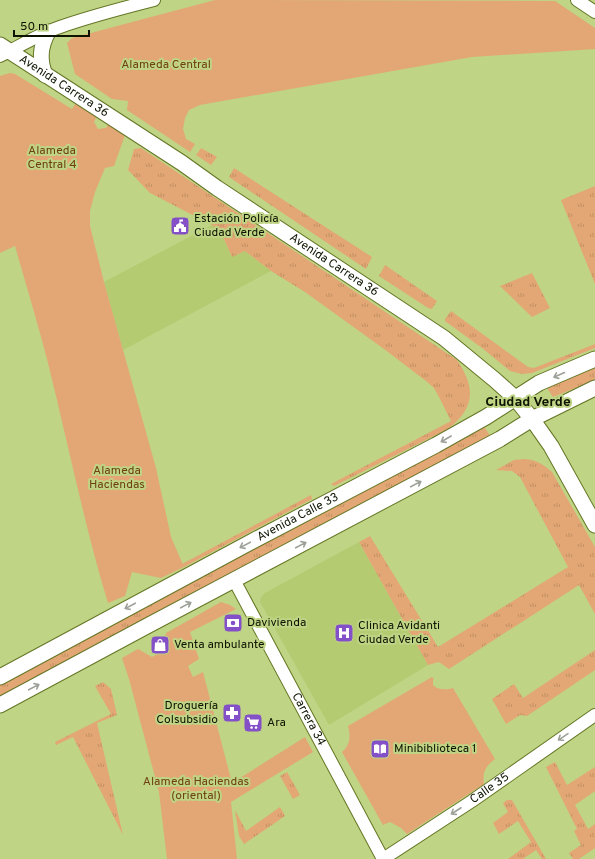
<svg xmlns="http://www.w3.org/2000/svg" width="595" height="859" font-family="Overpass,sans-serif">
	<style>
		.built { fill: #b4cb72 }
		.grass { fill: url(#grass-tufts) }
		.green { fill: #e3a775 }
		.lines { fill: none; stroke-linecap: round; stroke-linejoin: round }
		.minor-casing { stroke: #647625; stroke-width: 14 }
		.major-casing { stroke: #647625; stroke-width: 17 }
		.minor { stroke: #fff; stroke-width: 12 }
		.major { stroke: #fff; stroke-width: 15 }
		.oneway { stroke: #9ea199 }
		.labels { text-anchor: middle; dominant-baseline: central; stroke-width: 4; stroke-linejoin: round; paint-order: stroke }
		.park-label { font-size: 12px; fill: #6e4011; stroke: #bfd484 }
		.street-label { font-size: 12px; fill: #0d1300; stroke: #bfd484 }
		.poi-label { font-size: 12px; fill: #0d1300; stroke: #bfd484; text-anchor: start }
		.quarter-label { font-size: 14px; font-weight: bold; fill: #0d1300; stroke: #bfd484 }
	</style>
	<defs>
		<pattern id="grass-tufts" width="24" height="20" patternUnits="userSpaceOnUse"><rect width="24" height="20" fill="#e3a775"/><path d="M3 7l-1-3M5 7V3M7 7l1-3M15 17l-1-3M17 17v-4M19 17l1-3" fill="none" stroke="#c28f63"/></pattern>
	</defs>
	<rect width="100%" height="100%" fill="#bfd484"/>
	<path class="built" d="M212,225L217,229L222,235L232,257L245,251L271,271L123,350L104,282Z
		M359,542L428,665L329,725L260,602L261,597L265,593Z"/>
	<path class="grass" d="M141,148L457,360C476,388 475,408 448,429L334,486L331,484L451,421L439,397L434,388L426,381L384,349L305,292L271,271L245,251L232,257C227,246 223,233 212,225L150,193L128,170L134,149Z
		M201,148L217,157L211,165L196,155Z
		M234,168L372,257L366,269L229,177Z
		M595,186V284L561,200Z
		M385,265L437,301L432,309L428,308L379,276Z
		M532,273L550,308L532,317L500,286Z
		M451,311L528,367L534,368L595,344V348L532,373L522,374L510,371L482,348L445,321V319Z
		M595,368V380L553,397L547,388Z
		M483,425L491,437L0,698V684Z
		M524,459C537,460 543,464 552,472L595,547V614L579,585L449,669L439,662L428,665L359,542L370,536L438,647L568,567L520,477L512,471L496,470L514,460Z
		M311,495L312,499L184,567L182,564Z
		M595,650V670L527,716L520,715L506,724L492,699L514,684L523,698Z
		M103,682L111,689L117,715L97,723L123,835L73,737L56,745L55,742L111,714L95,686Z
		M555,762L567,785L595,767V791L575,805L588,829L595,824V848L579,859H573L569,853L581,845L574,831L577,829L546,767Z
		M287,772L300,795L293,799L280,776Z
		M507,800H512L546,859H542L536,850L523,859H508L531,842L518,821L499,834L493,823L508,812L503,803Z
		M280,807L285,816L244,844L239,836L235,810L246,831Z"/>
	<path class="green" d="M215,0L555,1L595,28V49L472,57L200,105L189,110L185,118L183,129L186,139L195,144L190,152L127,110L128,101L112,99L75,74L67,43L72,38Z
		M10,73L15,74L72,109L76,103L97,116L94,122L98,129L106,128L109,123L125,135L114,166L105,168L95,192L90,211V226L104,282L156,468L171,537L184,567L161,578L132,572L125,596L108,603C84,524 68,443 48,363C38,324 26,285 15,246L0,253V76Z
		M221,602L230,605L236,609L190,632L199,659L188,666L193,677L203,672L232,783L305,737L313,752L231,802L237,859H167L159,792L129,679L122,658L138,649L152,657L161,652L166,633Z
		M432,677L434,679L433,680V685C437,690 447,690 453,688L495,759C486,766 482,772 484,784L407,834L401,828L390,822L383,825L342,752C350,745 351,736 348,726Z"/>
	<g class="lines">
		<g class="minor-casing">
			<g id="minor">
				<path d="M577,0L595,12"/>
				<path d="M0,56C20,46 39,34 60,27C91,16 123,8 154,0"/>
				<path id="s1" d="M234,580L383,859"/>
				<path id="s2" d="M383,859L472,801L595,715"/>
			</g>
		</g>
		<g class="major-casing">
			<g id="major">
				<path id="s3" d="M0,45L182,163L217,188L444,338L495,380L515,398L532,419L551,446L595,525"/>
				<path d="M45,75C39,60 40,47 48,32"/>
				<path id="s4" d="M0,677L249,543L436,445L486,417L539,383L595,359"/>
				<path d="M0,705L147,626L500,439L532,419L595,388"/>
			</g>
		</g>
		<use href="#minor" class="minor"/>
		<use href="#major" class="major"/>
	</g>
	<defs><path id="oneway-shaft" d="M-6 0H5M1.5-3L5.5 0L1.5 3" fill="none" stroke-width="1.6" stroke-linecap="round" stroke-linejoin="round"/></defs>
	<g class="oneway">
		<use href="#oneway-shaft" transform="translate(559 375) rotate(156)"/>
		<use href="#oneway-shaft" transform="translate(446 439) rotate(150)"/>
		<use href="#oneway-shaft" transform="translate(416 484) rotate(-28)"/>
		<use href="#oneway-shaft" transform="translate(245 545) rotate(152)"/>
		<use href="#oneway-shaft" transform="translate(301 545) rotate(-28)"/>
		<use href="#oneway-shaft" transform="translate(186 605) rotate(-28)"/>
		<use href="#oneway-shaft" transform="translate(130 606) rotate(152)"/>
		<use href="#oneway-shaft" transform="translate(34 687) rotate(-28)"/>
		<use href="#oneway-shaft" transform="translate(563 737) rotate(146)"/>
		<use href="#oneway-shaft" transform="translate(456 811) rotate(147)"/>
	</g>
	<defs>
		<g id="civic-square" transform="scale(1)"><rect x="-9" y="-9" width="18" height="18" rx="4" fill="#8450c7" stroke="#bfd484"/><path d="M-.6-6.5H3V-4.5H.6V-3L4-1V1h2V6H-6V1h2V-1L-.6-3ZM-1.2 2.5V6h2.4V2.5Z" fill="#fff"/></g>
		<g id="bank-square" transform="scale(1)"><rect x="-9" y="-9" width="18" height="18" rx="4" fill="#8450c7" stroke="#bfd484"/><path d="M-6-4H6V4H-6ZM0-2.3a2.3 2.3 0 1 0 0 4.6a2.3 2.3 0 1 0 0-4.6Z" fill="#fff"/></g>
		<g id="hospital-square" transform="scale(1)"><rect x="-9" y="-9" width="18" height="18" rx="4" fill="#8450c7" stroke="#bfd484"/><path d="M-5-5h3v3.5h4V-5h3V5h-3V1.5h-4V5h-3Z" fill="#fff"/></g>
		<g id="shop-square" transform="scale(1)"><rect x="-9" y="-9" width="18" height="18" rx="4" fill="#8450c7" stroke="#bfd484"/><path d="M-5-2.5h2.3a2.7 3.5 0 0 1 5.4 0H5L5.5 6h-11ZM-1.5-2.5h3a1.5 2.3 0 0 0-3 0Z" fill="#fff"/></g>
		<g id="pharmacy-square" transform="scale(1)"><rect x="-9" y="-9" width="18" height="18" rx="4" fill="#8450c7" stroke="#bfd484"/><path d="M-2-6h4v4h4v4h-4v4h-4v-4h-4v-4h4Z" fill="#fff"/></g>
		<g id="supermarket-square" transform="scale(1)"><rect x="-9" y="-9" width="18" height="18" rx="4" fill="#8450c7" stroke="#bfd484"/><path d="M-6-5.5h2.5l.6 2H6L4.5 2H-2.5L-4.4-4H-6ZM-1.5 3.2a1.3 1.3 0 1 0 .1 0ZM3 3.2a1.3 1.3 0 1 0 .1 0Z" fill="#fff"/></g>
		<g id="library-square" transform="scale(1)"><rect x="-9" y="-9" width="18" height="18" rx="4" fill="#8450c7" stroke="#bfd484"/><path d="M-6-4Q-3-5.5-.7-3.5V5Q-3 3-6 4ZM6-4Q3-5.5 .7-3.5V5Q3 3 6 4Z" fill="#fff"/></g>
	</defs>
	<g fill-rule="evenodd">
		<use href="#civic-square" x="180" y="226"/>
		<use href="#bank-square" x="233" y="623"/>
		<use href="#hospital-square" x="344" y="633"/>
		<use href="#shop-square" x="160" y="645"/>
		<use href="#pharmacy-square" x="232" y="713"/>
		<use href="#supermarket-square" x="253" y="723"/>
		<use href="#library-square" x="380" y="749"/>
	</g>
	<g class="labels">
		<g class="park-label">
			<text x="166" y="65">Alameda Central</text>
			<text x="52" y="151">Alameda<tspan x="52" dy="14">Central 4</tspan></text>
			<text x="117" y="471">Alameda<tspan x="117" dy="14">Haciendas</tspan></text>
			<text x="196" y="782">Alameda Haciendas<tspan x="196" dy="14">(oriental)</tspan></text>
		</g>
		<g class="street-label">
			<text stroke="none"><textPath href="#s3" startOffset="76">Avenida Carrera 36</textPath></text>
			<text stroke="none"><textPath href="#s3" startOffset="400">Avenida Carrera 36</textPath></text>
			<text stroke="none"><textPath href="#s4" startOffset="338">Avenida Calle 33</textPath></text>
			<text stroke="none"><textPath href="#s1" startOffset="158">Carrera 34</textPath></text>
			<text stroke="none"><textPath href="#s2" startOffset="128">Calle 35</textPath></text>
		</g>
		<g class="poi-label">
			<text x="194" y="219">Estación Policía<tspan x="194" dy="14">Ciudad Verde</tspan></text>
			<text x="247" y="623">Davivienda</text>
			<text x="358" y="626">Clinica Avidanti<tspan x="358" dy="14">Ciudad Verde</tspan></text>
			<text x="174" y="645">Venta ambulante</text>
			<text x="218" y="706" text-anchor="end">Droguería<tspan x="218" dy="14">Colsubsidio</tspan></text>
			<text x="267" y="723">Ara</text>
			<text x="394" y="749">Minibiblioteca 1</text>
		</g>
		<g class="quarter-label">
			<text x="528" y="402">Ciudad Verde</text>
		</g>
	</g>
	<path d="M14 30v6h75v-6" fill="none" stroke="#0d1300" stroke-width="2"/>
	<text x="20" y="30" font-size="12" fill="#0d1300" stroke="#bfd484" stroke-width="3" paint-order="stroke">50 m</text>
</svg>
